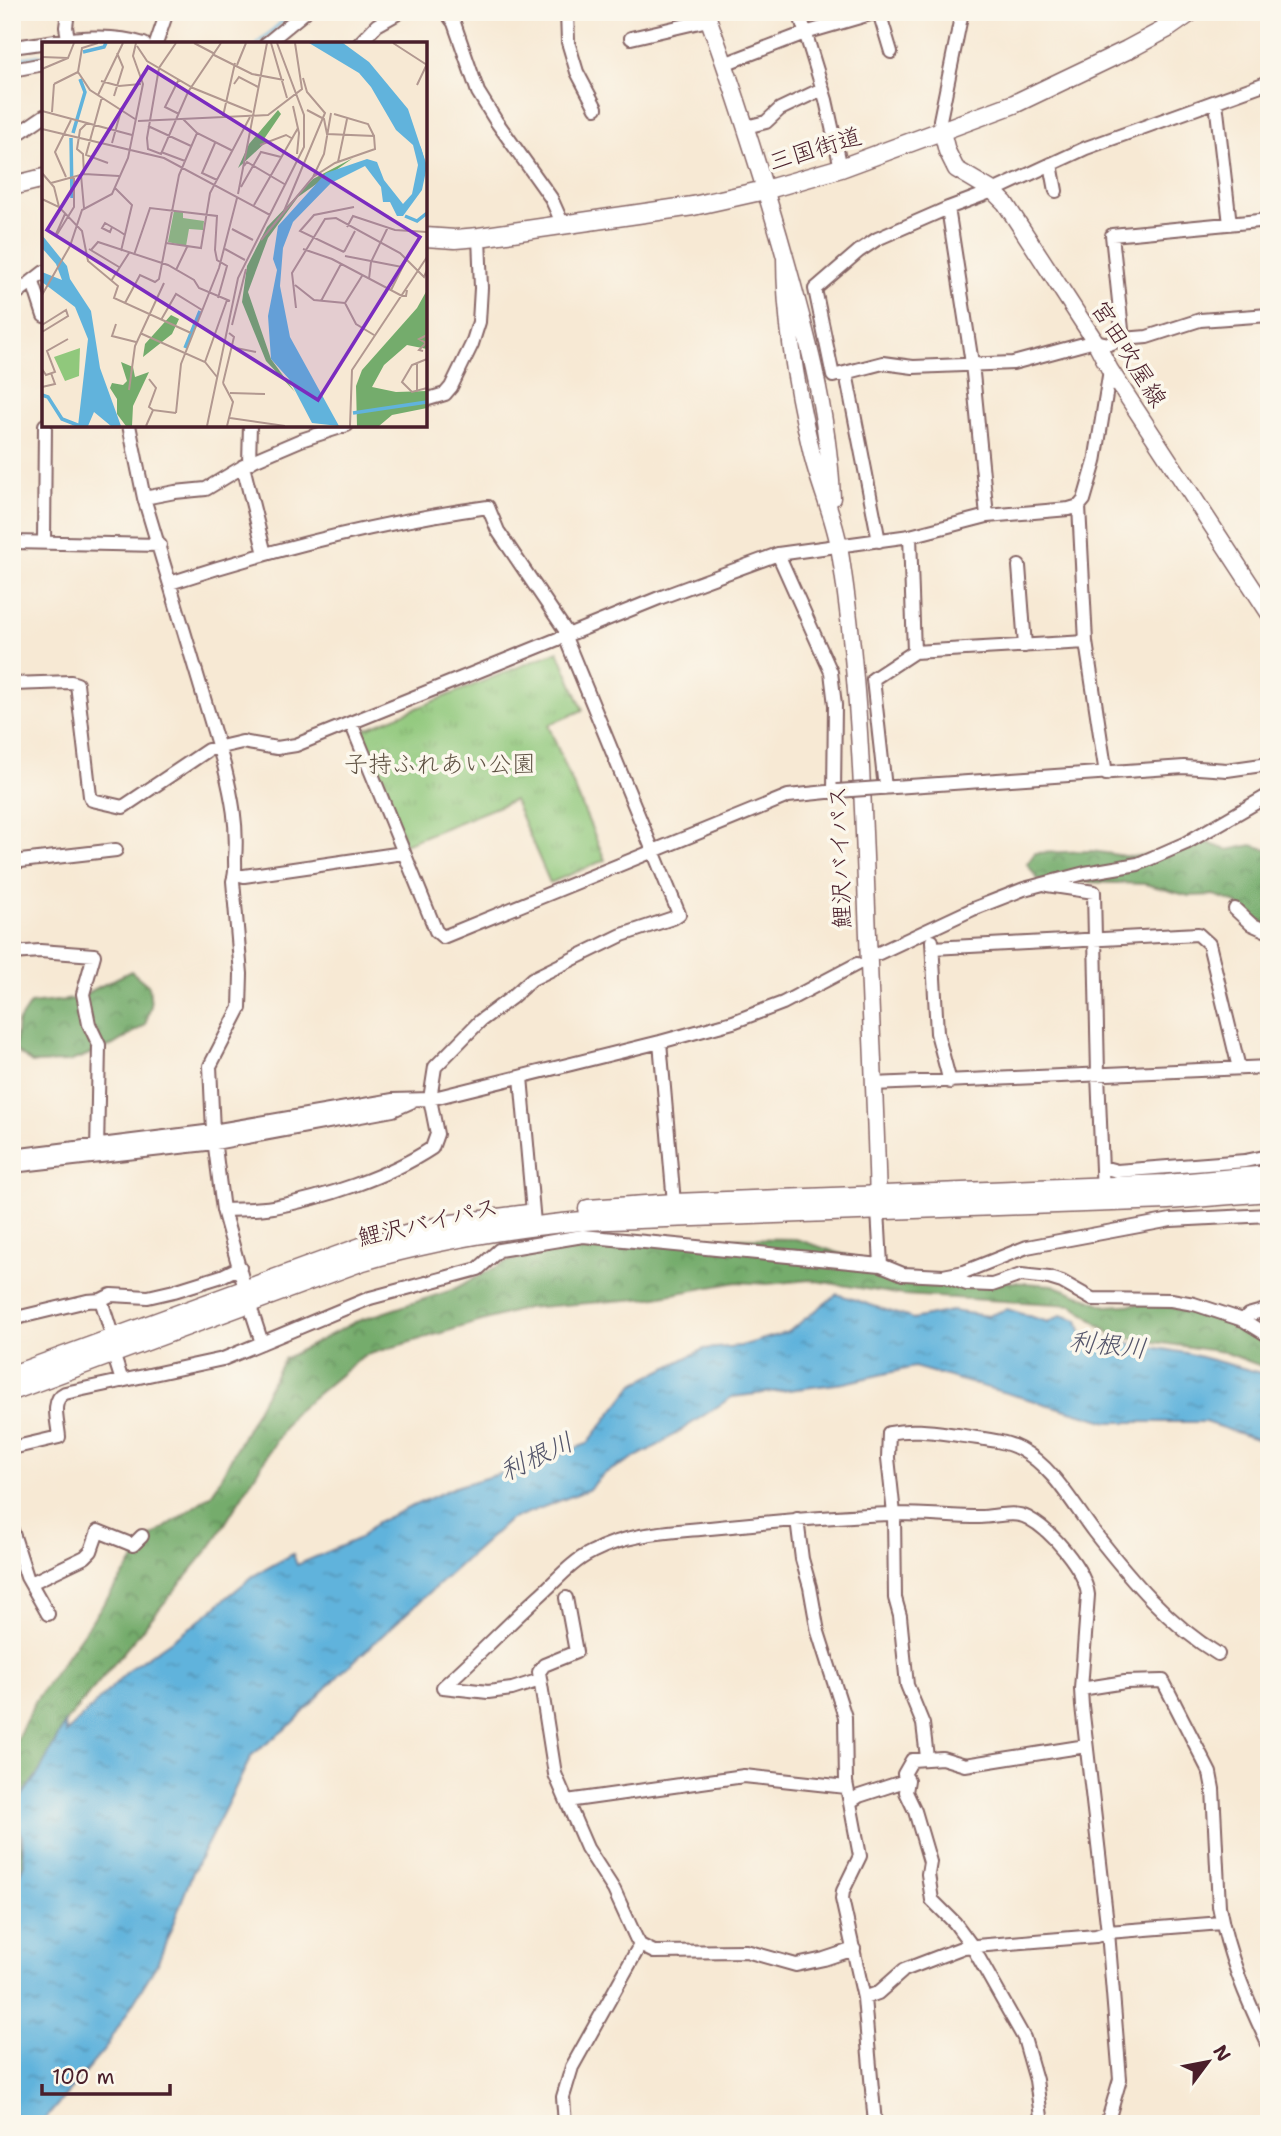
<svg xmlns="http://www.w3.org/2000/svg" width="1281" height="2136" font-family="'Shantell Sans','Klee One',sans-serif">
	<style>
		.forest { fill: url(#forest-crowns); stroke: #5f664c; stroke-width: 2 }
		.park { fill: url(#park-tufts); stroke: #6d7454; stroke-width: 2 }
		.water { fill: url(#water-ripples); stroke: #566984; stroke-width: 2 }
		.lines { fill: none; stroke-linecap: round; stroke-linejoin: round }
		.stream { stroke: #61b3dc; stroke-width: 2.5 }
		.minor-casing { stroke: #876666; stroke-width: 16 }
		.major-casing { stroke: #876666; stroke-width: 19 }
		.highway-casing { stroke: #876666; stroke-width: 21 }
		.minor { stroke: #fff; stroke-width: 12 }
		.major { stroke: #fff; stroke-width: 16 }
		.highway { stroke: #fff; stroke-width: 18 }
		.minor-bridge-casing { stroke: #876666; stroke-width: 16; stroke-linecap: butt }
		.minor-bridge { stroke: #fff; stroke-width: 12 }
		.labels { text-anchor: middle; dominant-baseline: central; stroke-width: 7; stroke-linejoin: round; paint-order: stroke }
		.street-label { font-size: 24px; fill: #4a1f2b; stroke: #fbf7ec }
		.park-label { font-size: 24px; fill: #5f5243; stroke: #fbf7ec }
		.water-label { font-size: 26px; font-style: italic; fill: #525369; stroke: #fbf7ec }
		.inset-river { fill: none; stroke: #61b3dc; stroke-width: 3.5 }
		.inset-road { fill: none; stroke: #b29890; stroke-width: 2 }
		.view { fill: #7b2cbf; fill-opacity: 0.15; stroke: #7b2cbf; stroke-width: 3.5 }
		.inset-edge { fill: none; stroke: #4a1f2b; stroke-width: 3.5 }
	</style>
	<defs>
		<pattern id="forest-crowns" width="20" height="18" patternUnits="userSpaceOnUse" patternTransform="scale(1.75)"><rect width="20" height="18" fill="#74ac6c"/><path d="M2 6a3 3 0 1 1 6 0M12 15a3 3 0 1 1 6 0" fill="none" stroke="#618b59"/></pattern>
		<pattern id="park-tufts" width="24" height="20" patternUnits="userSpaceOnUse" patternTransform="scale(1.75)"><rect width="24" height="20" fill="#90c87c"/><path d="M3 7l-1-3M5 7V3M7 7l1-3M15 17l-1-3M17 17v-4M19 17l1-3" fill="none" stroke="#7eab6b"/></pattern>
		<pattern id="water-ripples" width="26" height="14" patternUnits="userSpaceOnUse" patternTransform="scale(1.75)"><rect width="26" height="14" fill="#61b3dc"/><path d="M2 4q2-2 4 0t4 0M15 11q2-2 4 0t4 0" fill="none" stroke="#5291b3"/></pattern>
	</defs>
	<rect width="100%" height="100%" fill="#fbf7ec"/>
	<filter id="ink" filterUnits="userSpaceOnUse"><feTurbulence type="fractalNoise" baseFrequency=".0143" numOctaves="2"/><feDisplacementMap in="SourceGraphic" scale="14" xChannelSelector="R" yChannelSelector="G"/><feConvolveMatrix kernelMatrix="1 2 1 2 8 2 1 2 1" color-interpolation-filters="sRGB"/></filter>
	<filter id="wash" filterUnits="userSpaceOnUse"><feTurbulence type="fractalNoise" baseFrequency=".00686" numOctaves="4" result="noise"/><feDisplacementMap in="SourceGraphic" scale="28" xChannelSelector="R" yChannelSelector="G"/><feGaussianBlur stdDeviation="1.57" result="paint"/><feColorMatrix in="noise" values="0 0 0 0 0 0 0 0 0 0 0 0 0 0 0 0 0 1.4 0 .05"/><feComposite in="paint" operator="in"/></filter>
	<g filter="url(#wash)">
		<rect width="100%" height="100%" fill="#f7e9d4"/>
		<path class="forest" d="M1200,840L1227,850L1252,845L1269,850V928L1234,902L1214,895L1189,896L1145,884L1038,880L1027,864L1035,853L1092,851L1131,857L1186,848Z
			M131,971L149,986L151,1006L145,1025L113,1045L69,1062L32,1063L15,1050L18,1022L30,1004L75,999Z
			M722,1238L796,1239L903,1274L1053,1285L1107,1306L1156,1303L1231,1324L1269,1341V1369L1224,1352L1113,1336L1073,1305L903,1295L810,1280L767,1284L737,1282L651,1298L526,1308L363,1356L292,1415L212,1545L65,1723L40,1771L14,1807L24,1863L12,1887V1749L36,1700L149,1539L212,1494L284,1359L355,1322L452,1290L508,1261L560,1250L614,1248Z"/>
		<path class="park" d="M558,651L583,710L548,725L605,860L550,883L514,800L405,844L360,731Z"/>
		<path class="water" d="M837,1294L913,1319L951,1311L988,1316L1007,1309L1048,1322L1061,1315L1078,1320L1082,1335L1186,1353L1269,1375V1443L1205,1422H1109L914,1367L844,1383L732,1397L657,1446L605,1473L588,1490L509,1520L340,1674L293,1723L252,1755L193,1872L158,1962L105,2049L41,2124H12V1892L24,1863L22,1837L14,1807L40,1771L65,1723L66,1733L130,1669L195,1624L253,1576L293,1554L297,1565L360,1538L377,1522L455,1487L536,1463L587,1444L634,1384L704,1349L741,1346L788,1332Z"/>
		<g class="lines">
			<path class="stream" d="M257,44L293,12
				M12,59L44,55"/>
		</g>
	</g>
	<g filter="url(#ink)">
		<g class="lines">
			<g class="minor-casing">
				<path id="minor" d="M68,12L66,27L69,44
					M446,12L454,23L478,92L496,121L551,198L563,225
					M567,12L568,42L577,72L596,108
					M799,12L826,100L841,168
					M879,12L891,52
					M1158,12L1168,28
					M631,38L708,20
					M156,44L167,12
					M266,44L305,12
					M359,44L377,25L400,12
					M12,47C55,42 102,30 144,44
					M724,64L805,33L877,12
					M12,70L44,64
					M1269,82L1086,148L993,191L948,208L877,239L859,251L815,289L833,376L883,363L913,367L1013,363L1095,341L1109,344L1123,339L1147,337L1200,320L1269,315
					M1216,102L1230,224
					M746,127L766,122L780,109L822,89
					M942,132L940,120L962,12
					M12,138L44,116
					M1051,164L1056,191
					M948,208L972,363L987,516
					M33,282L44,316
					M12,297L44,272
					M1123,339L1112,235L1269,220
					M846,373L879,541
					M425,400L445,394L451,387L472,344L479,322L481,288L479,237
					M129,425L144,498L224,765C232,797 238,826 235,859C235,867 236,873 233,881L241,974L240,1008L210,1066L213,1131L223,1210L245,1289
					M249,463L250,425
					M243,466L265,554
					M144,498L175,492L206,489L254,460L301,440L347,425
					M1079,506L1086,642L1106,774
					M910,536L914,652
					M44,541L45,425
					M12,542L160,545
					M778,554L831,672L835,705L834,792
					M1019,566L1025,646
					M170,583C274,549 380,522 488,507L498,531L565,630V637L679,914L673,918L622,935L532,979L511,998L480,1021L435,1067L430,1099L437,1134L432,1148C388,1177 324,1198 273,1207C257,1210 240,1209 223,1210
					M12,684L71,682L77,684L90,796L92,800L123,807L208,750L242,742L277,748L296,745L659,598L778,554L910,536L987,516L1069,509L1079,506L1084,500L1095,462L1110,370
					M351,723L436,931L443,937L788,796L837,791
					M880,788L1184,767L1227,770L1269,764
					M885,788L873,679L914,652L1086,642
					M12,862L116,850
					M236,874L244,876L403,853
					M1047,885L1094,892L1098,1074L1103,1194
					M1235,909L1251,924L1269,932
					M932,941L937,1033L950,1082
					M933,948L1198,934L1209,944L1239,1068
					M12,953L40,951L94,955L83,994L89,1024L99,1045L97,1152
					M879,953L973,909L1024,889L1085,873L1138,864L1186,843L1269,795
					M660,1042L674,1203
					M521,1077L534,1223
					M873,1084L1269,1067
					M12,1156L213,1131L393,1100L430,1099L660,1042L733,1022L783,1003L857,964
					M12,1166L215,1143L393,1110L411,1102
					M1102,1167L1117,1171L1245,1161L1269,1156
					M878,1210L881,1265
					M947,1277L967,1284L992,1285L1021,1275L1049,1278L1062,1282L1092,1299L1171,1300L1194,1304L1243,1320L1269,1336
					M101,1300L113,1338
					M249,1303L262,1343
					M12,1319L87,1301L101,1300L111,1295L148,1297L174,1291L222,1276L240,1267
					M1243,1320L1248,1315L1269,1309
					M113,1353L122,1381
					M12,1448L59,1437C58,1422 50,1400 65,1393L223,1359L370,1298L478,1269L499,1250L583,1236L881,1265L903,1274L943,1276L964,1272L1027,1247L1171,1220L1269,1215
					M797,1519L802,1559L810,1587L818,1632L845,1717L846,1782L860,1856L843,1891L842,1899L864,1998L875,2124
					M12,1530L27,1577L48,1614
					M31,1583L85,1557L91,1551L98,1531L133,1545L142,1536
					M566,1598L576,1652L544,1665L539,1672L555,1774L587,1848L614,1890L636,1938L640,1945L654,1952L746,1951L796,1965L824,1959L854,1949
					M443,1687C476,1658 506,1626 539,1596C556,1581 571,1562 592,1552C628,1533 670,1532 710,1528C770,1522 830,1516 890,1514C920,1513 951,1517 980,1517C995,1517 1014,1510 1028,1518C1051,1530 1085,1569 1088,1595L1081,1689L1082,1706L1108,1932L1120,2079L1107,2124
					M443,1687L488,1692L512,1689L540,1680
					M1081,1689L1125,1682L1163,1681L1210,1773L1213,1789L1219,1906C1228,1956 1247,2000 1269,2046
					M927,1757L923,1724L907,1685L900,1616L895,1598L894,1514L888,1458L889,1433C912,1428 935,1432 958,1435C978,1439 1002,1439 1020,1449C1053,1467 1072,1503 1094,1532C1130,1578 1168,1624 1218,1654
					M567,1801L744,1776L846,1787
					M850,1802L859,1796L908,1780
					M864,1998L878,1993L904,1970L964,1947L1096,1936L1108,1932L1222,1923
					M565,2124L563,2097L572,2067L640,1945
					M1042,2124L1036,2080L1024,2038L972,1946L955,1923L932,1900L928,1874L930,1862L915,1811L906,1792L908,1780L904,1774L912,1760L942,1758L965,1765L1086,1746"/>
			</g>
			<g class="major-casing">
				<path id="major" d="M706,12C733,86 757,161 779,236C804,324 828,407 832,498
					M942,132L947,151L956,169L993,191L1005,203L1095,341L1110,370L1269,613
					M785,256C785,321 796,387 811,450C818,482 833,513 839,546C860,675 863,806 868,936C871,1025 876,1115 878,1205"/>
			</g>
			<g class="highway-casing">
				<path id="highway" d="M12,186L44,178
					M425,237L455,239L479,237L693,206L765,190L841,168L1014,104L1127,50L1168,28L1191,12
					M588,1209L674,1203L1166,1184L1269,1175
					M12,1375L361,1247L444,1225L528,1214
					M12,1391L363,1261C435,1240 508,1228 582,1221L1168,1200L1269,1192"/>
			</g>
			<use href="#minor" class="minor"/>
			<use href="#major" class="major"/>
			<use href="#highway" class="highway"/>
			<g class="minor-bridge-casing">
				<path id="minor-bridge" d="M837,791L880,788"/>
			</g>
			<use href="#minor-bridge" class="minor-bridge"/>
		</g>
	</g>
	<g class="labels">
		<g class="street-label">
			<text transform="translate(815 149) rotate(-17)">三国街道</text>
			<text transform="translate(1129 354) rotate(58)">宮田吹屋線</text>
			<text transform="translate(840 857) rotate(-92)">鯉沢バイパス</text>
			<text transform="translate(428 1222) rotate(-13)">鯉沢バイパス</text>
		</g>
		<g class="park-label">
			<text x="440" y="764">子持ふれあい公園</text>
		</g>
		<g class="water-label">
			<text transform="translate(1108 1344) rotate(6)">利根川</text>
			<text transform="translate(536 1456) rotate(-25)">利根川</text>
		</g>
	</g>
	<g transform="translate(42 42)">
		<rect width="385" height="385" fill="#f7e9d4"/>
		<path d="M38,306L37,334L23,339L12,315Z" fill="#90c87c"/>
		<path d="M236,68L239,72L222,97L224,100L196,126L207,102ZM311,116L256,155L226,196L206,250L229,317L253,350L224,319L200,260L205,224L225,185L271,137ZM385,248V307L365,303L342,323L330,345L354,350L385,349V366L350,373L337,384H315L314,344L320,328L375,266ZM129,273L137,277L130,292L101,315L103,302ZM79,320L91,325L93,335L107,330L91,364L90,384H84L75,372V357L68,346L70,341L81,343L85,339Z" fill="#74ac6c"/>
		<path d="M132,169L141,170V176L162,179L161,188L147,187L144,204L126,200Z" fill="#90c87c"/>
		<path d="M267,1H301L327,20L366,67L385,124L380,148L361,174H355L348,160H341L339,145L323,124L289,141L251,180L241,206L238,244L248,295L297,384L270,381L247,337L229,317L226,274L235,228L231,217L236,184L284,131L325,117L335,120L342,138L361,162L370,152L376,123L371,103L354,88L329,45L317,31ZM0,193L25,224L28,237L49,269L58,326L79,384H69L52,370L46,384H36L46,297L33,265L0,240V230L20,238L14,222L0,206Z" fill="#61b3dc"/>
		<path class="inset-river" d="M41,10L62,5L64,1M31,91L43,50L38,37M29,96L30,156M377,105L383,126M363,174L375,179L385,171M143,306L158,269M0,353L6,355L20,377L38,384M311,371L385,360"/>
		<path class="inset-road" d="M134,1L117,26L105,96L106,107L119,112L146,50L179,1M152,1L173,12M229,1L245,56M351,1L385,23M95,4L105,19L151,46L210,70M172,13L210,32L242,38M0,15L26,16L32,1M195,23L204,1M0,27L26,16M36,30L48,48L93,77M137,37L123,65L137,72M59,39L77,44L99,42M12,42L36,30L40,6L56,1M192,42L197,35L216,45M375,43L385,22M56,53L81,1M72,54L81,25L75,11M60,55L44,113L66,121M251,64L257,91L255,112M0,69L90,93M10,70L12,42M292,72L326,82L332,94M181,74L193,21M141,77L155,91L191,109M96,79L226,73L260,47L253,1M106,84L149,104M0,87L122,116L228,173M70,101L80,65M173,101L160,131L175,138M218,103L244,93L251,97M119,110L143,119M296,120L305,77M202,124L205,120L244,143M0,131L12,145L17,165M42,132L41,112L35,107L38,88L45,81M39,133L42,166M24,135L13,110L29,78M271,135L282,112L289,71M9,141L42,132L77,134M199,145L219,110L239,115M73,146L90,163L79,209M196,152L225,1M0,157L17,165L40,189L46,219L76,244L72,256L149,291M212,163L256,86M242,169L283,71L265,50L261,36M70,185L68,190L60,186L63,181L77,189L83,193M305,185L311,174L353,188L385,190M190,187L211,198M14,192L23,172M14,194L32,165V135M219,198L271,135L293,121L333,107L332,94L285,92L282,77L265,68M124,201L159,206L168,151L208,75M47,207L77,225M183,207L203,218M261,207L290,217L360,254H364L365,248M49,208L56,200L126,223L152,238L157,246L188,259M302,210L258,189L272,173L312,165M302,210L313,189M92,213L108,166L175,174L173,208L175,218L185,224L176,256M303,214L360,225M134,228L145,205M327,237L329,220L346,185M69,239L87,211M253,243L272,258L303,261M349,248L364,218M0,253L28,204L40,168L70,152L86,116L101,42L91,14L94,1M279,259L299,222M83,261L98,233L113,240L117,237L137,133L155,91M303,261L314,282L332,293M303,261L320,234M254,266L250,231L283,177L294,176L358,211L382,235L385,228M119,278L134,252L160,268M74,282L70,294L94,300M0,283L24,268L26,274L0,290M190,283L204,227M98,291L163,320L175,335M189,305L214,310M381,309L377,308L384,301L377,297L385,293M385,317L370,323L360,340L370,350L385,346M163,320L185,258M375,322V350M0,327L4,333L13,330L5,309L26,297M107,337L114,346L107,365L111,368M181,341L192,295L187,291M181,341L191,360L185,384M0,345L13,342L9,331M87,348L93,304L122,241M188,351L223,352M134,371L139,322L177,226L195,156M188,376L243,384M104,384L111,368L134,371M165,384L196,236L262,105V73L235,1M308,384L310,328L385,215"/>
		<path class="view" d="M106,25L378,195L276,358L5,188Z"/>
		<rect width="385" height="385" class="inset-edge"/>
	</g>
	<rect width="1281" height="2136" fill="none" stroke="#fbf7ec" stroke-width="42"/>
	<g transform="translate(1208 2062) rotate(58)" stroke="#fbf7ec" stroke-width="5" paint-order="stroke">
	<path d="M0-5L12 26L0 18L-12 26Z" fill="#4a1f2b"/>
	<text y="-10" font-size="19" font-weight="bold" text-anchor="middle" fill="#4a1f2b">N</text>
	</g>
	<path d="M42 2084v10h128v-10" fill="none" stroke="#4a1f2b" stroke-width="3.5"/>
	<text x="52" y="2084" font-size="21" fill="#4a1f2b" stroke="#fbf7ec" stroke-width="5" paint-order="stroke">100 m</text>
</svg>
